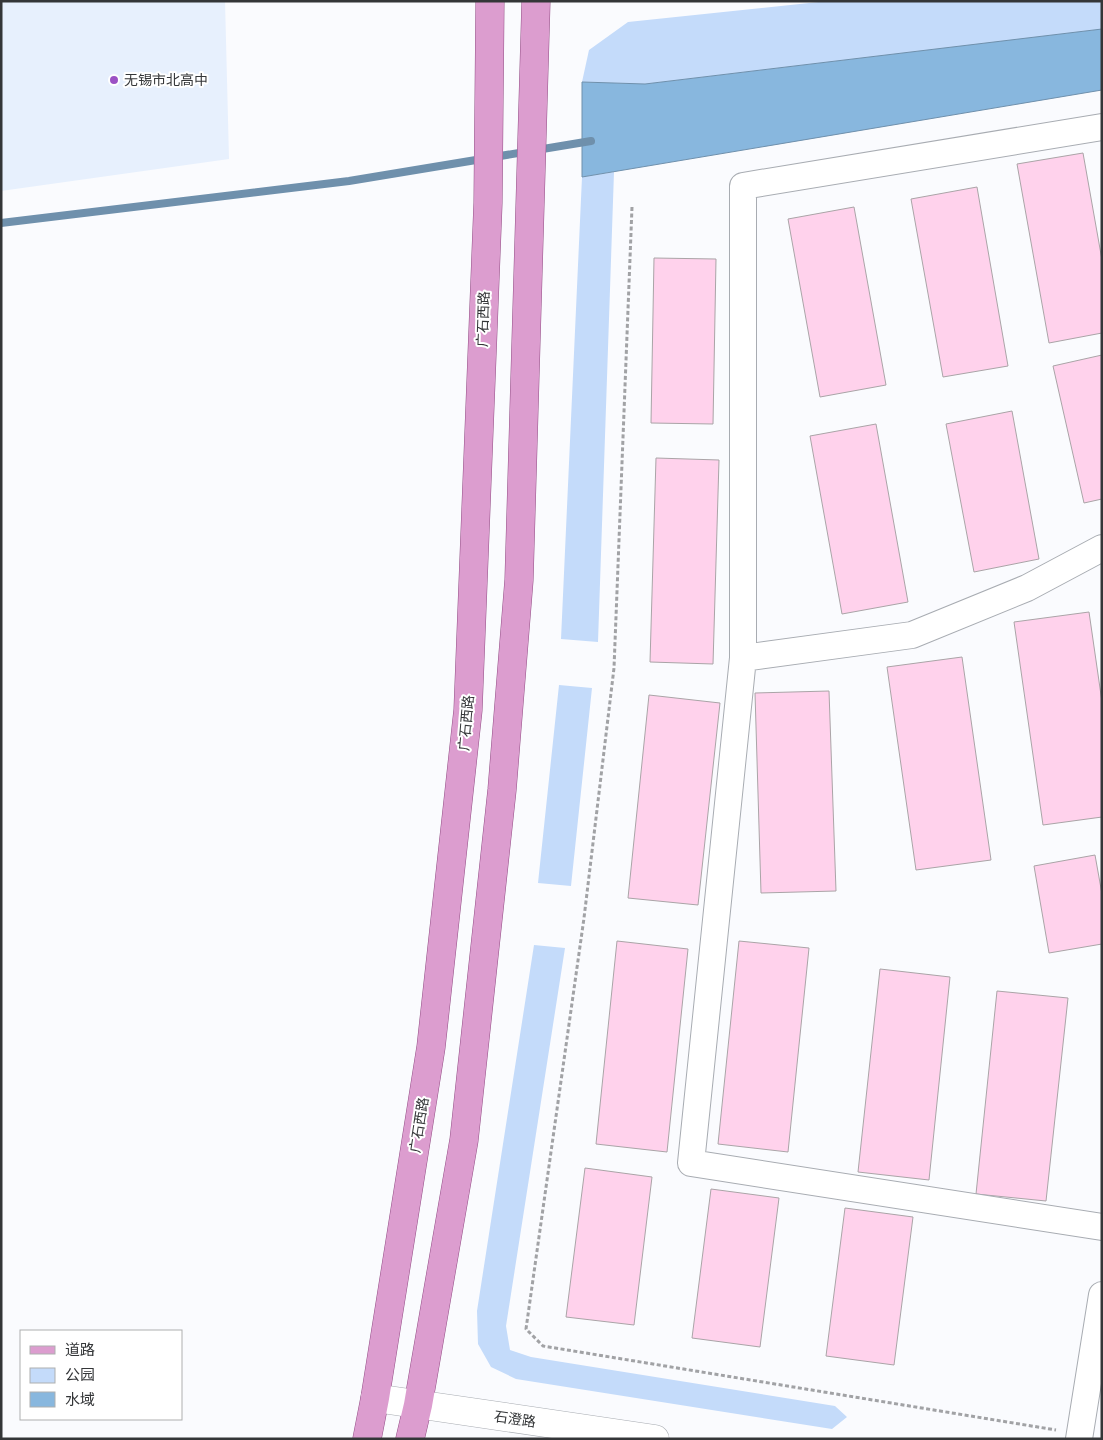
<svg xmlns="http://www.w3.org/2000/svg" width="1103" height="1440" font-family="Raleway,'Noto Sans SC',sans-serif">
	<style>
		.built { fill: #e7f0fd }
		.green { fill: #c4dbfa }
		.water { fill: #88b7de; stroke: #6f90ac }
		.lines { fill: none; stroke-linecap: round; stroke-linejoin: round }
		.stream { stroke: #6f90ac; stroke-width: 8 }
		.building { fill: #ffd2ec; stroke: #aaa4a7 }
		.minor-casing { stroke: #a8acb2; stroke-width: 28 }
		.tertiary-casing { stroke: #a8acb2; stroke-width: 29 }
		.primary-casing { stroke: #924e85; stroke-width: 29 }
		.path { stroke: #a1a2a5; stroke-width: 3; stroke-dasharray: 4 2.5; stroke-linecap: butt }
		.minor { stroke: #fff; stroke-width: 26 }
		.tertiary { stroke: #fff; stroke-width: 28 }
		.primary { stroke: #dc9dcf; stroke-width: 28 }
		.poi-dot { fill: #9b51c4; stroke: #fff; stroke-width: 2 }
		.labels { text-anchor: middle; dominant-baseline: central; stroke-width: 4; stroke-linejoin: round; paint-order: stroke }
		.poi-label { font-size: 14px; fill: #343638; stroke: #fff; text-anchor: start }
		.street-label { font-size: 14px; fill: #343638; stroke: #fff }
	</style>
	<rect width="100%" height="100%" fill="#fafbfe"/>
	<path class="built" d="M1,1H225L229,159L1,191Z"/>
	<path class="green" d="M828,1H1102V29L645,84L582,82L589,50L628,22Z
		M614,172L598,642L561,639L582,177Z
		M559,685L592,688L571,886L538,883Z
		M534,945L565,948L506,1326L510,1350L531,1357L835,1406L847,1417L832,1429L516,1379L491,1367L478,1344L477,1311Z"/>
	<path class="water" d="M1102,29V90L582,177V82L645,84Z"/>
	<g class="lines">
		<path class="stream" d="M1,223L349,181L591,141"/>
	</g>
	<path class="building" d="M1083,153L1102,260V333L1049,343L1017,164Z
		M977,187L1008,366L943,377L911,199Z
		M854,207L886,385L820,397L788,219Z
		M654,258L716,259L713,424L651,423Z
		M1102,355V499L1084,503L1053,366Z
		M1012,411L1039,559L974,572L946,424Z
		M876,424L908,602L842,614L810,436Z
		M656,458L719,460L713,664L650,662Z
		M1089,612L1102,702V817L1043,825L1014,622Z
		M962,657L991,860L916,870L887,667Z
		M829,691L836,891L761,893L755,693Z
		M649,695L720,703L698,905L628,898Z
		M1095,855L1102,894V944L1049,953L1034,866Z
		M617,941L688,949L667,1152L596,1144Z
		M739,941L809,948L788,1152L718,1144Z
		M880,969L950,977L929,1180L858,1172Z
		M997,991L1068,998L1046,1201L976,1194Z
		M585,1168L652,1177L634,1325L566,1317Z
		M711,1189L779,1198L760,1347L692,1338Z
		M845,1208L913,1217L894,1365L826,1356Z"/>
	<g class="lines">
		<g class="minor-casing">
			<path id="minor" d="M1102,127L743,186V658L912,635L1027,588L1102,548
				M743,658L691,1163L1102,1227
				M1079,1439L1102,1295"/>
		</g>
		<g class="tertiary-casing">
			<path id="tertiary" d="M375,1398L655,1439"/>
		</g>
		<g class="primary-casing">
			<path id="primary" d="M367,1439L375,1398L431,1047L468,710L488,203L490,1
				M410,1439L418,1405L464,1140L502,790L519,580L536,1"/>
		</g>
		<path class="path" d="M632,207L614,668L584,918L526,1329L543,1346L1056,1430"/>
		<use href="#minor" class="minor"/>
		<use href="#tertiary" class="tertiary"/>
		<use href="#primary" class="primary"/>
	</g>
	<circle class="poi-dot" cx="114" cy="80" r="5"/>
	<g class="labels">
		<g class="poi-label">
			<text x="124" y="80">无锡市北高中</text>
		</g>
		<g class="street-label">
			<text transform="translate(483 319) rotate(-88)">广石西路</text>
			<text transform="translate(466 723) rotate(-85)">广石西路</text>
			<text transform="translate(419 1125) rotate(-81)">广石西路</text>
			<text transform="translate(515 1419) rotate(8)">石澄路</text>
		</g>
	</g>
	<rect width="1103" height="1440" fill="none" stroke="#343638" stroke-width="5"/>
	<rect x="20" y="1330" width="162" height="90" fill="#ffffff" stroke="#aeafaf"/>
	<rect x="30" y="1346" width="25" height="8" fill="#dc9dcf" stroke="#aeafaf"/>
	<text x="65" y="1355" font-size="15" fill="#343638">道路</text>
	<rect x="30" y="1368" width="25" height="15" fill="#c4dbfa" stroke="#aeafaf"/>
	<text x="65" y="1380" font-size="15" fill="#343638">公园</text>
	<rect x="30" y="1392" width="25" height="15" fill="#88b7de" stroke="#aeafaf"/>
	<text x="65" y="1405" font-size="15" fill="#343638">水域</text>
</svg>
